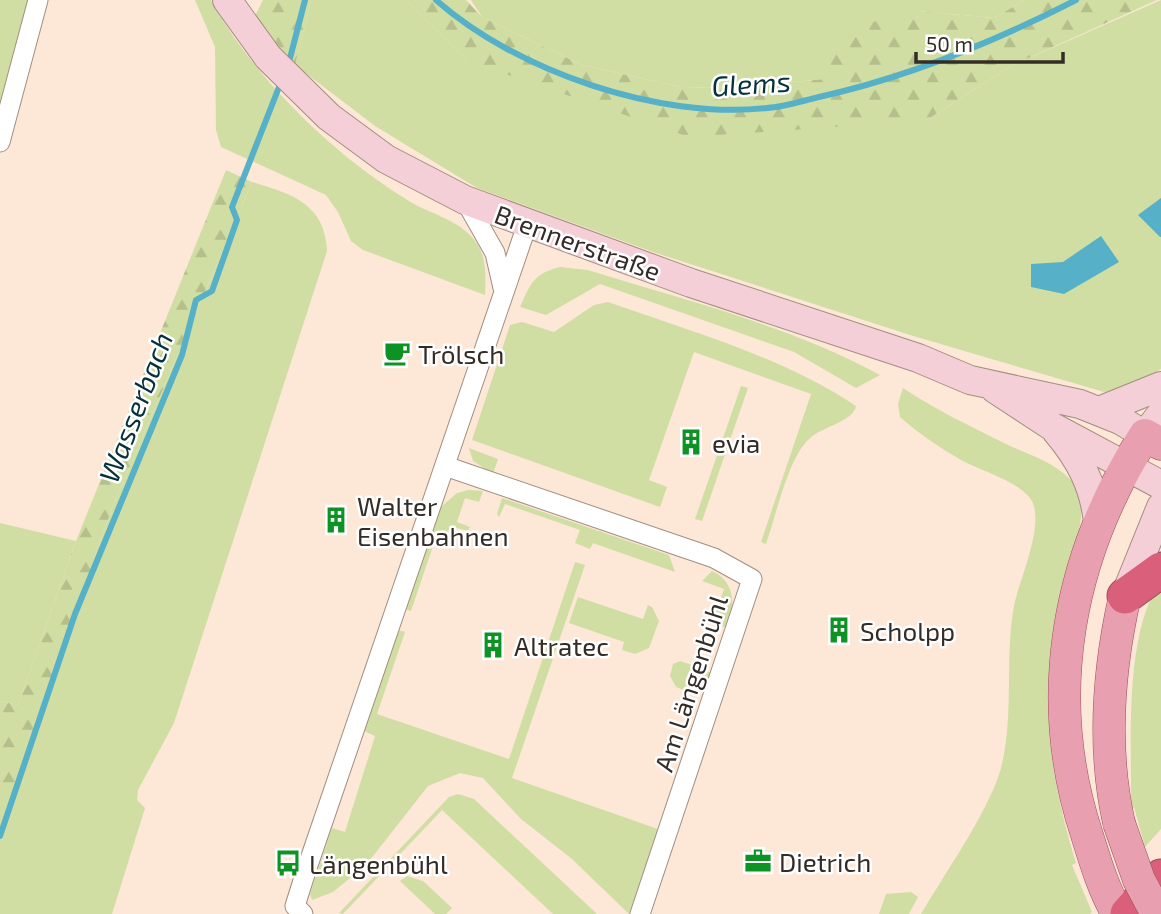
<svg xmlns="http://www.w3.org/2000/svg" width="1161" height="914" font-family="'Exo 2',sans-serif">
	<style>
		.grass { fill: #d1dea3 }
		.forest { fill: url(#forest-firs) }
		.water { fill: #55b0c8 }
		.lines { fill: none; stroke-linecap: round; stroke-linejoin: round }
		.stream { stroke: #55b0c8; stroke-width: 6 }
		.minor-casing { stroke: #a28e7f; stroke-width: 21 }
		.secondary-casing { stroke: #a28e7f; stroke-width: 30 }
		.primary-casing { stroke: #9f4d5d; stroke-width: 33 }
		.motorway-casing { stroke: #9f4d5d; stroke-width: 37 }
		.minor { stroke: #fff; stroke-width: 19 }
		.secondary { stroke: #f4cfd7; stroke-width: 28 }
		.primary { stroke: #e89faf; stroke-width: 32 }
		.motorway { stroke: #d95f7a; stroke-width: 35 }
		.primary-bridge-casing { stroke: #9f4d5d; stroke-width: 33; stroke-linecap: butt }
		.primary-bridge { stroke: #e89faf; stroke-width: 32 }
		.labels { text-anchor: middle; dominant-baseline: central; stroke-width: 5; stroke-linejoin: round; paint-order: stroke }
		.street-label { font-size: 26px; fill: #342c26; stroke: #fff }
		.poi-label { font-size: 26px; fill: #342c26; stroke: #fff; text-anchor: start }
		.water-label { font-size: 28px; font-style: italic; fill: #04313b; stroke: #fff }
	</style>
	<defs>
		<pattern id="forest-firs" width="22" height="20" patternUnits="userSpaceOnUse" patternTransform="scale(1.75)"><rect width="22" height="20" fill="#d1dea3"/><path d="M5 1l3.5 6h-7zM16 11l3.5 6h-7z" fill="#b4bf8c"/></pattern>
	</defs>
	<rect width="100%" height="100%" fill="#fde7d7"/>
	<path class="grass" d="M0,0H30L0,113Z
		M195,0H211C253,77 333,155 409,201C428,213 453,218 470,235C487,252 486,272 485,295L363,250L351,241L338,212L326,195L221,147L216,130L215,47Z
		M311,0H406L468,61L925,121L1011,66L1161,0V369L1130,389L1104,392L910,335L653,252L477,188L375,126L295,65Z
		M471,0H1025L994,18L919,11L824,79L734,88L680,87L582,65L482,17Z
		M252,182C292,194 325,204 327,251L174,723L138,790L137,800L145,808L112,914H0V823L112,508Z
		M560,267L588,270C687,301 788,325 880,375L856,388L794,352L600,284L546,315L520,307C531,283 533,274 560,267Z
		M608,302C693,332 780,356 856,406C853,422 821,427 809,439C788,458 776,516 766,544L761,542L811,394L694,352L649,480L667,487L660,507L472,440L510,325L522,322L554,332L594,305Z
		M741,386L748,388L702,521L695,519Z
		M903,388C934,409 972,427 1008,445C1028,454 1053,462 1069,478C1096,505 1071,553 1065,585C1061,613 1054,641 1051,669C1043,734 1057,800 1076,863L1072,865L1092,912L1090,914H921C945,873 974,833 993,790C1018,737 1003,664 1014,606C1019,580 1047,521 1030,498C1016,480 981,471 961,460C940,448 918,433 900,417L898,404Z
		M469,448L498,459L493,474L473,461Z
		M469,490L483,491L479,502L465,498L457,522L470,527L468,531L450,526L445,540L436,537L411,611L405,609L441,507L457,493Z
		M502,498L669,555L675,572L593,543L590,549L575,543L580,530L505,504L499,517L497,514Z
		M0,523L76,541L18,705L0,701Z
		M575,562L585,565L512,778L658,829L629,914L572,859L521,819L483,778L460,773L428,786L366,865L333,892L312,900L310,894L332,828L345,832L375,736L364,731L398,630L405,632L377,714L509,759Z
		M712,571C737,583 734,606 728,628L712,623L724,589L702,581Z
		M1161,581V829L1145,847L1134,807L1131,810C1132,745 1123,634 1161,581Z
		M578,597L643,619L648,605L652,607L659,621L649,648L635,654L622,650L624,642L569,623Z
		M680,661L695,666L686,691L676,687L670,676L673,664Z
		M697,668L712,673L707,688L688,691Z
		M458,794L474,799L597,914H553L442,810L343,914L339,913L449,797Z
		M407,876L423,881L452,908L446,914H435L400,881Z
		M911,892L918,897L909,914H879L886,894Z"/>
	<path class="forest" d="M263,0H311L295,65L254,18Z
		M406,0H466L482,17L582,65L680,87L734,88L824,79L843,29L919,11L994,18L1025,0H1157L1011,66L925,121L689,137L468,61Z
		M226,170L252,182L112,508L0,825V701L18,705L76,541Z"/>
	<path class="water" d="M1161,198V237H1160L1138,215Z
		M1101,236L1119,262L1064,294L1031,287V264L1063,262Z"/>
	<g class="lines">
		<path class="stream" d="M436,0C516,71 659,120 767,108C784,107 802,101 819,97C909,77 994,42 1076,0
			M288,66L305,0
			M0,836L75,614L182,355L196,300L212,291L237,220L232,207L281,82"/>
		<g class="minor-casing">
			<path id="minor" d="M0,142L38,0
				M465,200L495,253L503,288
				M445,466L714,558L752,579L640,914
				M303,914L295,906L307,868L527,225"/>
		</g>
		<g class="secondary-casing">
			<path id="secondary" d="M227,0L268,57L329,117L386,159L465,200L691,283L918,358L970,380L1080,404L1120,420L1145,435L1161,414
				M995,389L1053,427L1161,485
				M1099,411L1161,386
				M1057,432C1080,459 1094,486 1098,522
				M1125,596L1161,507"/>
		</g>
		<g class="primary-casing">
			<path id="primary" d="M1119,823C1102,747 1108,671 1125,596
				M1118,914C1104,891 1095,861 1087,835C1041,696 1068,556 1145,435L1161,444"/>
		</g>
		<g class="motorway-casing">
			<path id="motorway" d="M1125,596L1161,570
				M1128,914L1161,877"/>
		</g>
		<use href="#minor" class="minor"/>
		<use href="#secondary" class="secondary"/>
		<use href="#primary" class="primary"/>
		<use href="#motorway" class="motorway"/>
		<g class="primary-bridge-casing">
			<path id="primary-bridge" d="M1119,823L1139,880L1157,914"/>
		</g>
		<use href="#primary-bridge" class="primary-bridge"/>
	</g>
	<defs>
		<g id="cafe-bare" transform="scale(2.1)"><path d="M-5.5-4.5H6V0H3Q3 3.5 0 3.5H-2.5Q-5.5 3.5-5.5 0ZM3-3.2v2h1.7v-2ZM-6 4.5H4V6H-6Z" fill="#0d9224" stroke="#fff" stroke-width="2.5" paint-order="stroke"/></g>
		<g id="building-bare" transform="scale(2.1)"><path d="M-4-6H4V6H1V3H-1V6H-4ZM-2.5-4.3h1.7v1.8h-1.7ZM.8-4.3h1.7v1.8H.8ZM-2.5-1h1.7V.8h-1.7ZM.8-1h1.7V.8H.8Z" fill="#0d9224" stroke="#fff" stroke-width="2.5" paint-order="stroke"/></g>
		<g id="office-bare" transform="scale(2.1)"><path d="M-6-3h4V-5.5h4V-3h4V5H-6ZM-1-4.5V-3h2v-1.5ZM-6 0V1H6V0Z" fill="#0d9224" stroke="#fff" stroke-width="2.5" paint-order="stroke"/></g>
		<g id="bus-bare" transform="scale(2.1)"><path d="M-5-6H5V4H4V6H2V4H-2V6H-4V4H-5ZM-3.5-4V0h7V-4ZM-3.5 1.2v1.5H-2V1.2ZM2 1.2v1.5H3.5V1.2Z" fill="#0d9224" stroke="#fff" stroke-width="2.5" paint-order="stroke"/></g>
	</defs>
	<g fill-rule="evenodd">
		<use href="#cafe-bare" x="397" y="353"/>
		<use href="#building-bare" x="691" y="442"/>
		<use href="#building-bare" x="336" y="520"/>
		<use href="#building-bare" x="839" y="630"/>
		<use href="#building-bare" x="493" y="645"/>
		<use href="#office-bare" x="758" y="861"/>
		<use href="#bus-bare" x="288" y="863"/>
	</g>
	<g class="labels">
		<g class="street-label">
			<text transform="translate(578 242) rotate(20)">Brennerstraße</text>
			<text transform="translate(690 683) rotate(-72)">Am Längenbühl</text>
		</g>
		<g class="poi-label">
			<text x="418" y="353">Trölsch</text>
			<text x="712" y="442">evia</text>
			<text x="357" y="505">Walter<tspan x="357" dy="30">Eisenbahnen</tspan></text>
			<text x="860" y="630">Scholpp</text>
			<text x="514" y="645">Altratec</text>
			<text x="779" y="861">Dietrich</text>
			<text x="309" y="863">Längenbühl</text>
		</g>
		<g class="water-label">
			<text transform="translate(751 83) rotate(-4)">Glems</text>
			<text transform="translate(135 407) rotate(-69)">Wasserbach</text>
		</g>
	</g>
	<path d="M916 52v10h147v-10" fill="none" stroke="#342c26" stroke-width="3.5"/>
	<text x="926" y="52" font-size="21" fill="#342c26" stroke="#ffffff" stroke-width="5" paint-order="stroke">50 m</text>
</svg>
